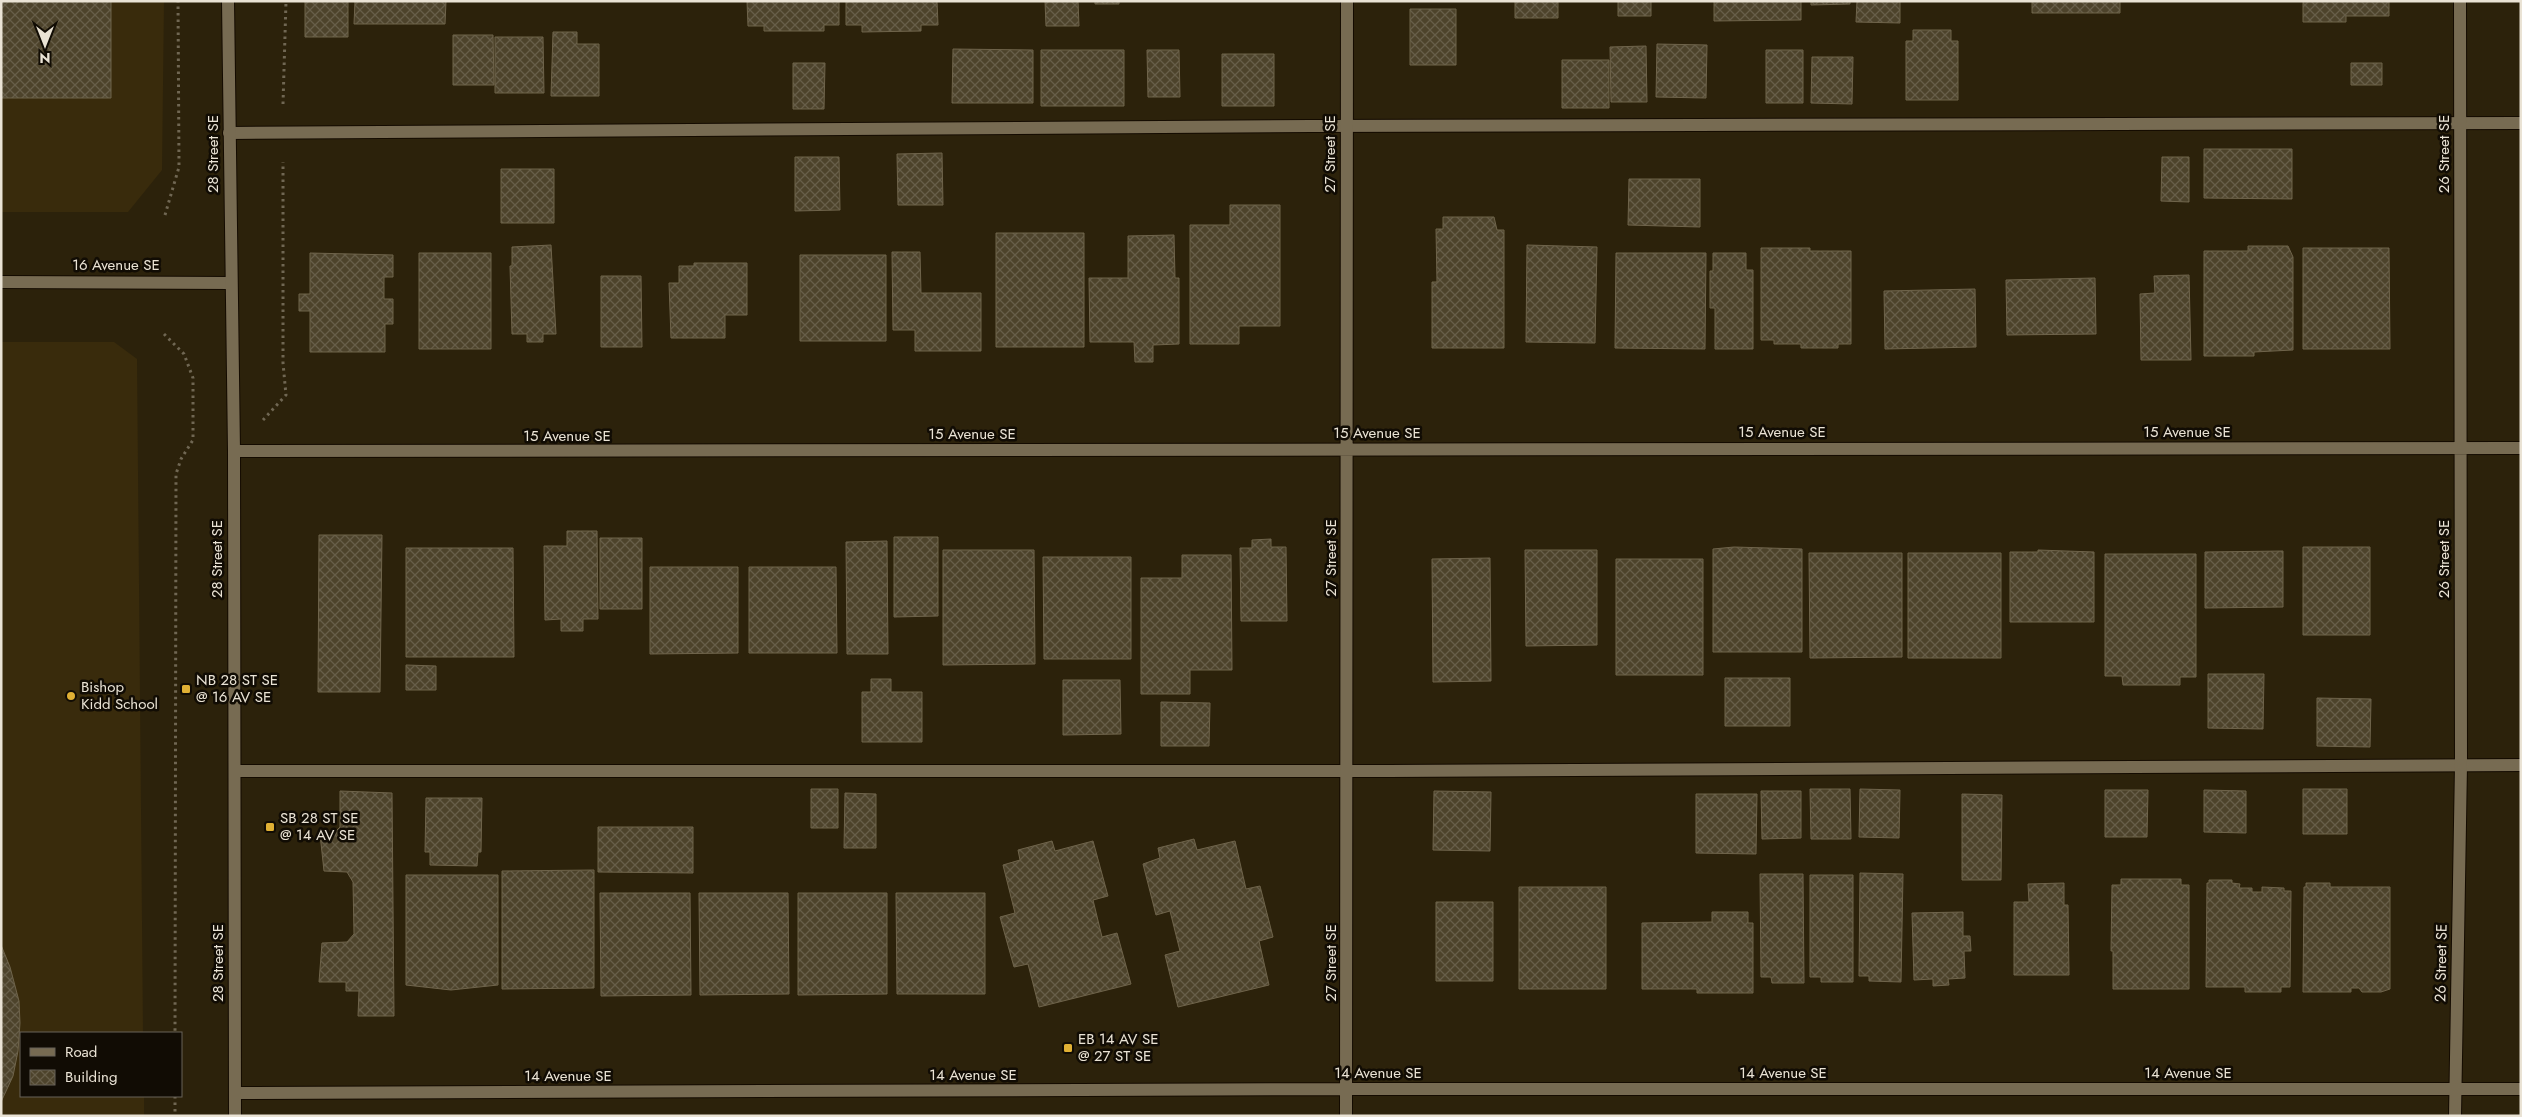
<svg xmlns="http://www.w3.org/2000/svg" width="2522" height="1117" font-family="Jost,sans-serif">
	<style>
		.built { fill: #392b0c }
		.building { fill: url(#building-cross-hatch); stroke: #6f644b }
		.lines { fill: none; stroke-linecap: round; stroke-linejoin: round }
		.service-casing { stroke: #140b00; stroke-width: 14 }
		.minor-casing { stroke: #140b00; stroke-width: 14 }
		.tertiary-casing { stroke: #140b00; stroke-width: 14 }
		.path { stroke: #706753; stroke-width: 3; stroke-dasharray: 2.5 4; stroke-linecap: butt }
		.service { stroke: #776b52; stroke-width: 12 }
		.minor { stroke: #776b52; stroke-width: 12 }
		.tertiary { stroke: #776b52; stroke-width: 12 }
		.poi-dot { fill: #e0b034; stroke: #110c04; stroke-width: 2 }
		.labels { text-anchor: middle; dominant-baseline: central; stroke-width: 5; stroke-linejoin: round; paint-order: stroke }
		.street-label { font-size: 15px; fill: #eae3d5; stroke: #110c04 }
		.poi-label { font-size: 15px; fill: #eae3d5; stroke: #110c04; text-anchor: start }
	</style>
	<defs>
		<pattern id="building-cross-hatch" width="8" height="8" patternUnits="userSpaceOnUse" patternTransform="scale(1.25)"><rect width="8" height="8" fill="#4d432b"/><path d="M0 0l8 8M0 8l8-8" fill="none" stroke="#675e49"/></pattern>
	</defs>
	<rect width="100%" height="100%" fill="#2c220b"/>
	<path class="built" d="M1,1H164L162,170L128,212H1Z
		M1,342H114L137,359L143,1033H21V1096H144V1116H1Z"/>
	<path class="building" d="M1,1H111V98H1Z
		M305,1H348V37H305Z
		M355,1H446L445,24H354Z
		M747,1H839V25H824V31H764V26H748Z
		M846,1H937L938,25H921V31L862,32V25H846Z
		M1045,1H1078L1079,26H1046Z
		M1095,1H1119V4H1095Z
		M1515,1H1558V18H1515Z
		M1618,1H1651V16H1618Z
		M1714,1H1801V20L1714,21Z
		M1811,1H1850V4L1811,5Z
		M1857,1H1900V23L1856,22Z
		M2032,1H2120V13H2032Z
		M2303,1H2389V16H2346V22H2303Z
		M1410,9H1456V65H1410Z
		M1913,30H1951V41H1958V100H1906V41H1913Z
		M553,32H577V44H599V96H551Z
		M453,35H493L494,85H453Z
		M495,37H543L544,93H495Z
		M1657,44L1707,45L1706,98L1656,97Z
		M1646,46L1647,102H1611L1610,47Z
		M953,49L1033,50V103H952Z
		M1041,50H1124V106H1041Z
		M1147,50H1179L1180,97H1148Z
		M1766,50H1803V103H1766Z
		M1222,54H1274V106H1222Z
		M1812,57H1853L1852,104L1811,103Z
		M1562,60H1609V108H1562Z
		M793,63H825L824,109H793Z
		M2351,63H2382V85H2351Z
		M2204,149H2292V199L2204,198Z
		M942,153L943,205H898L897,154Z
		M795,157H839L840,210L795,211Z
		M2162,157H2189V202L2161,201Z
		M501,169H554V223H501Z
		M1629,179H1700V227L1628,225Z
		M1230,205H1280V326H1239V344H1190V225H1230Z
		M1443,217H1494L1497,230H1504V348H1432V282H1437L1436,229H1443Z
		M996,233H1084V347H996Z
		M1174,235L1175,278H1179V344L1153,345V362H1135L1134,342H1090L1089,278H1128V236Z
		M551,245L556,334H543V342H527V334H512L510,266H512V247Z
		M1527,245L1597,247L1595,343L1526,342Z
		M2248,246H2288L2293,257V350L2254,352V356H2204V251H2248Z
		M1761,248H1810V251H1851V344H1838V348H1801V344H1774V340H1761Z
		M2303,248H2389L2390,349H2303Z
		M892,252H920L921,293H981V351H915V330H893Z
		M310,253L393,255V277H384V299H393V324H385V352H310V311H299V294H310Z
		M419,253H491V349H419Z
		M1616,253H1706L1705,349L1615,348Z
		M1713,253H1746V270H1753V349H1715V308H1710V271H1713Z
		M800,255H886V341H800Z
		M694,263H747V315H725V338H671L669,283H679V266H694Z
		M2189,275L2191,360H2141L2140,294L2155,293L2154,276Z
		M601,276H641L642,347H601Z
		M2095,278L2096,334L2007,335L2006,280Z
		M1975,289L1976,347L1885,349L1884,291Z
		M567,531H597L598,619H583V631H561V619L545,620L544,546H567Z
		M319,535H382L380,692H318Z
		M894,537H938V616L894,617Z
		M600,538H642V609H600Z
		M1271,539V547H1286L1287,621H1241L1240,548H1252V540Z
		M887,541L888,654H847L846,542Z
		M1734,547L1802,549V652H1713V549Z
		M2303,547H2370V635H2303Z
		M406,548H513L514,657H406Z
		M943,550H1034L1035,664L943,665Z
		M1525,550H1597V645L1526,646Z
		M2038,550L2094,552V622H2010V552H2038Z
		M2283,551V607L2205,608V552Z
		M1809,553H1902V657L1810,658Z
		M1908,553H2001V658H1908Z
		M2105,554H2196V677H2180V685H2123L2122,676H2105Z
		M1182,555H1231L1232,670H1190V694H1141V578H1182Z
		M1043,557H1131V659H1044Z
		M1490,558L1491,681L1433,682L1432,559Z
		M1616,559H1703V675H1616Z
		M650,567H738V653L650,654Z
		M749,567H836L837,653H749Z
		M406,665L436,666V690H406Z
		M2208,674H2264L2263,729L2208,728Z
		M1725,678H1790V726H1725Z
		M871,679H891V692H922V742H862V692H871Z
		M1063,680H1120L1121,734L1063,735Z
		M2317,698L2371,699L2370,747L2317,746Z
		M1161,702L1210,703L1209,746H1161Z
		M811,789H838V828H811Z
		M1810,789H1850L1851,839H1811Z
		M1860,789L1900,790L1899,838L1859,837Z
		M2303,789H2347V834H2303Z
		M2105,790H2148L2147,837H2105Z
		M2204,790L2246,791V833L2204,832Z
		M340,791L392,793L394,1016H358L359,991H346V982H319L322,943L347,942L354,934L353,882L347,872L324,871L320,834H333L340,827Z
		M1434,791L1491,792L1490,851L1433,850Z
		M1761,791H1801V838L1762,839Z
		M845,793L876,794V848H844Z
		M1696,794H1757L1756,854L1696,853Z
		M1962,794L2002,795L2001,880H1962Z
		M426,798H482L481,852H478L477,866L430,865V852H425Z
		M598,827H693V873L598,872Z
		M1194,839L1197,850L1235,841L1246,889L1260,886L1273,937L1259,941L1269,985L1178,1007L1165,955L1180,951L1170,911L1156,915L1143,864L1160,858L1158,848Z
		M1052,841L1055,851L1093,841L1108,896L1093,900L1102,937L1117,933L1131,984L1039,1007L1028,964L1014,967L1000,917L1015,913L1003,865L1020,860L1018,850Z
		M594,870V988L502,989V871Z
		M1860,873L1903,874L1901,982L1869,981V976H1859Z
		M1760,874H1803L1804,983H1772L1771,977H1761Z
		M406,875H498V985L451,990L406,985Z
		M1810,875H1853V982H1821V977H1810Z
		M2121,879H2181V885H2189V989H2113V951H2111L2112,885H2121Z
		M2209,880H2232V883L2240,884L2239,888H2252V892H2262V887L2284,888V891H2291L2290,987H2281V992H2245V987H2206L2207,883H2209Z
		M2064,883V905H2068L2069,975H2014V902H2029L2028,884Z
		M2306,883H2330V887H2390V989L2381,992H2362L2359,988H2351V992H2303L2304,887H2306Z
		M1519,887H1606V989H1519Z
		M600,893H690L691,995L601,996Z
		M699,893H788L789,994L700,995Z
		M798,893H887V994L798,995Z
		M896,893H985V994H897Z
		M1436,902H1493V981H1436Z
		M1712,912H1748V923H1753V993H1697V989H1642V923L1712,922Z
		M1963,912V936H1970L1971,951H1964L1965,978L1948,979L1949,985L1933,986V979L1914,980L1912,913Z
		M1,945L10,967L19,1001L20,1023L18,1051L13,1076L1,1102Z"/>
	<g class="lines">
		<g class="service-casing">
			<path id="service" d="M229,133L1311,126L2521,123
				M235,771H1389L2521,765"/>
		</g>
		<g class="minor-casing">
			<path id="minor" d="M1,282L231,283
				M234,451L2521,448
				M235,1093L1346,1089H2521
				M1346,1116L1347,1
				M2455,1116L2461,765L2460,1"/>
		</g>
		<g class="tertiary-casing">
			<path id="tertiary" d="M228,1L234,451L235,1116"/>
		</g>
		<path class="path" d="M283,104L286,1
			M165,215L179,167L178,1
			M164,334L184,354L193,378V440L181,459L176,474L175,1033
			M263,420L286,395L283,363V162
			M175,1096V1116"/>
		<use href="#service" class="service"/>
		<use href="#minor" class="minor"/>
		<use href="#tertiary" class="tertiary"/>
	</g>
	<g class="poi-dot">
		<rect x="181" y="684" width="10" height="10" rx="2.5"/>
		<circle cx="71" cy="696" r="5"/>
		<rect x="265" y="822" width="10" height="10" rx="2.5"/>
		<rect x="1063" y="1043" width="10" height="10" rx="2.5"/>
	</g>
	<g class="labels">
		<g class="street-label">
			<text transform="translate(213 154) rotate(-90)">28 Street SE</text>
			<text transform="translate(1330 154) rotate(-90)">27 Street SE</text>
			<text transform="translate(2444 154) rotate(-90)">26 Street SE</text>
			<text x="116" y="265">16 Avenue SE</text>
			<text x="1782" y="432">15 Avenue SE</text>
			<text x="2187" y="432">15 Avenue SE</text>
			<text x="1377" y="433">15 Avenue SE</text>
			<text x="972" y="434">15 Avenue SE</text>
			<text x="567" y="436">15 Avenue SE</text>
			<text transform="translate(1331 558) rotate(-90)">27 Street SE</text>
			<text transform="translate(217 559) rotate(-90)">28 Street SE</text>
			<text transform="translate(2444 559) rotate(-90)">26 Street SE</text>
			<text transform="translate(218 963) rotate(-90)">28 Street SE</text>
			<text transform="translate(1331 963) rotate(-90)">27 Street SE</text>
			<text transform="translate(2441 963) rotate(-89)">26 Street SE</text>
			<text x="1378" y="1073">14 Avenue SE</text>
			<text x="1783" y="1073">14 Avenue SE</text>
			<text x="2188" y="1073">14 Avenue SE</text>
			<text x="973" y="1075">14 Avenue SE</text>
			<text x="568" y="1076">14 Avenue SE</text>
		</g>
		<g class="poi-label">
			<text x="196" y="680">NB 28 ST SE<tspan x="196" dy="17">@ 16 AV SE</tspan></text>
			<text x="81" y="687">Bishop<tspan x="81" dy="17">Kidd School</tspan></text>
			<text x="280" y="818">SB 28 ST SE<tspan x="280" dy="17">@ 14 AV SE</tspan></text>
			<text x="1078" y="1039">EB 14 AV SE<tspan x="1078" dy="17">@ 27 ST SE</tspan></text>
		</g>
	</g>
	<rect width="2522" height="1117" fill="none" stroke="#eae3d5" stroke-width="5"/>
	<rect x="20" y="1032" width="162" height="65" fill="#110c04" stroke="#686258"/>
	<rect x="30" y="1048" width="25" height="8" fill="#776b52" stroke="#686258"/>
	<text x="65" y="1057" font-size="15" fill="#eae3d5">Road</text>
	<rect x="30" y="1070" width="25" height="15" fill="url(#building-cross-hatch)" stroke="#686258"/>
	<text x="65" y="1082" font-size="15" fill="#eae3d5">Building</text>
	<g transform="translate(45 45) rotate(180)" stroke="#110c04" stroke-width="4" paint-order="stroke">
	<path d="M0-4L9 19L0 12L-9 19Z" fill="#eae3d5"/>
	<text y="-8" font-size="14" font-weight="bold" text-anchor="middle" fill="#eae3d5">N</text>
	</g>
</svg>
